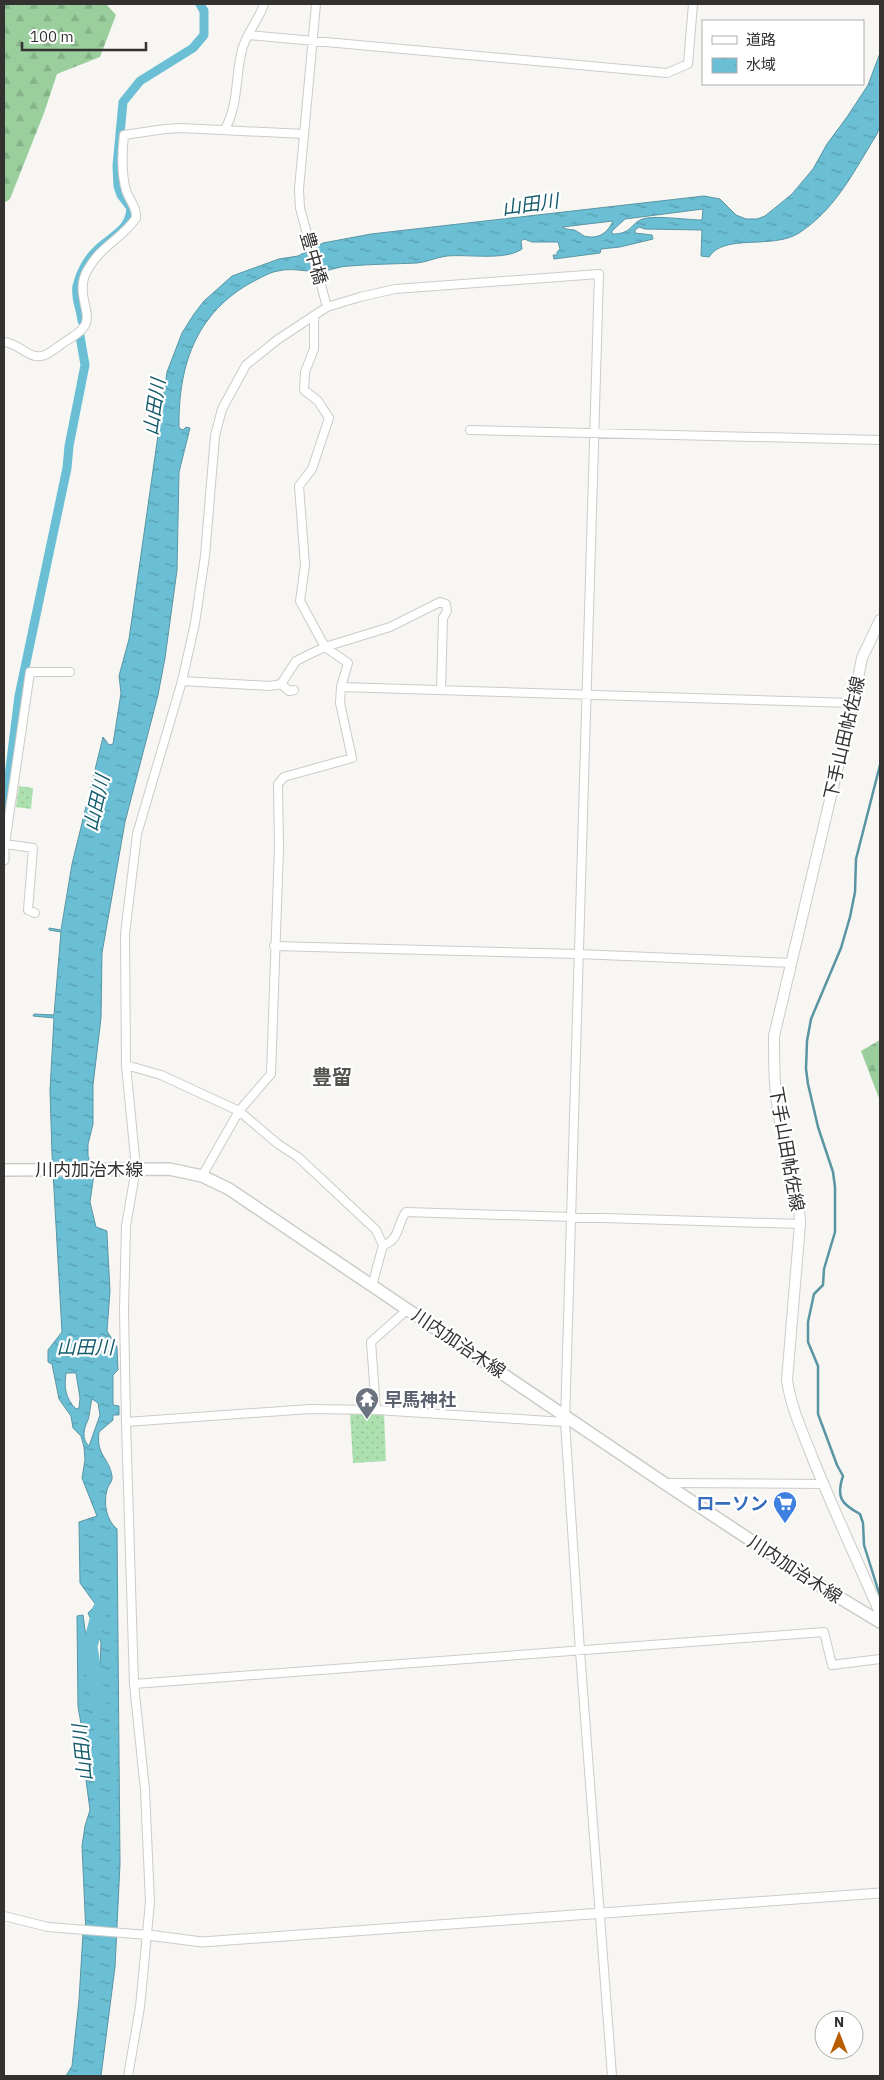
<svg xmlns="http://www.w3.org/2000/svg" width="884" height="2080" font-family="'IBM Plex Sans','Noto Sans JP',sans-serif">
	<style>
		.grass { fill: url(#grass-dots) }
		.forest { fill: url(#forest-firs) }
		.water { fill: url(#water-ripples); stroke: #5a95a4; fill-rule: evenodd }
		.lines { fill: none; stroke-linecap: round; stroke-linejoin: round }
		.stream { stroke: #5a95a4; stroke-width: 2.5 }
		.canal { stroke: #6abfd5; stroke-width: 9 }
		.river { stroke: #6abfd5; stroke-width: 15 }
		.minor-casing { stroke: #cccbc8; stroke-width: 10 }
		.tertiary-casing { stroke: #cccbc8; stroke-width: 11 }
		.secondary-casing { stroke: #cccbc8; stroke-width: 12 }
		.primary-casing { stroke: #cccbc8; stroke-width: 14 }
		.minor { stroke: #fff; stroke-width: 8 }
		.tertiary { stroke: #fff; stroke-width: 9 }
		.secondary { stroke: #fff; stroke-width: 10 }
		.primary { stroke: #fff; stroke-width: 11 }
		.labels { text-anchor: middle; dominant-baseline: central; stroke-width: 4.5; stroke-linejoin: round; paint-order: stroke }
		.street-label { font-size: 18px; fill: #333231; stroke: #fff }
		.worship-label { font-size: 18px; font-weight: bold; fill: #5b616d; stroke: #fff; text-anchor: start }
		.shop-label { font-size: 18px; font-weight: bold; fill: #366cbe; stroke: #fff; text-anchor: end }
		.water-label { font-size: 19px; font-style: italic; fill: #155c6c; stroke: #fff }
		.quarter-label { font-size: 20px; font-weight: bold; fill: #53524f; stroke: #fff }
	</style>
	<defs>
		<pattern id="grass-dots" width="8" height="8" patternUnits="userSpaceOnUse" patternTransform="scale(1.25)"><rect width="8" height="8" fill="#ade0af"/><path d="M2 2h.1M6 6h.1" fill="none" stroke="#95c197" stroke-width="1.8" stroke-linecap="round"/></pattern>
		<pattern id="forest-firs" width="22" height="20" patternUnits="userSpaceOnUse" patternTransform="scale(1.25)"><rect width="22" height="20" fill="#9acf9d"/><path d="M5 1l3.5 6h-7zM16 11l3.5 6h-7z" fill="#85b288"/></pattern>
		<pattern id="water-ripples" width="26" height="14" patternUnits="userSpaceOnUse" patternTransform="scale(1.25)"><rect width="26" height="14" fill="#6abfd5"/><path d="M2 4q2-2 4 0t4 0M15 11q2-2 4 0t4 0" fill="none" stroke="#589cad"/></pattern>
	</defs>
	<rect width="100%" height="100%" fill="#f7f6f3"/>
	<path class="grass" d="M19,786L33,788L31,809L16,807Z
		M350,1413H384L386,1461L353,1463Z"/>
	<path class="forest" d="M4,4H106L116,15L100,57L57,74L44,113L10,199L4,203Z
		M880,1040V1101L861,1051Z"/>
	<path class="water" d="M880,53V126L877,134C854,171 836,209 799,233C772,250 724,233 709,257L701,256L702,230L645,229L639,227L635,230V233L652,235L653,239L620,247L601,249L600,253L554,259L553,255H557V252L560,249L558,242H532L524,239L521,241L522,249C505,261 468,254 447,256C437,257 427,262 417,263C395,264 372,264 349,266C340,266 332,270 323,271C308,273 293,267 278,271C271,272 266,275 260,278C198,308 178,362 179,428L183,430L186,427L190,428L179,472L177,570L165,658L158,695L125,822L102,953L101,1018L93,1085V1124L88,1144V1156L94,1174L90,1202L96,1227L107,1231V1234L110,1291L107,1331L117,1347L118,1370L113,1375V1405L119,1406V1415H113V1420L99,1432C96,1456 109,1457 112,1476C113,1482 108,1485 107,1490C103,1504 107,1521 117,1529L120,1864L115,1967L101,2076H66L72,2066L79,2000L83,1933L86,1934L82,1846L85,1826L90,1810L86,1780L87,1756L78,1707L77,1616L83,1615L93,1687L97,1692L100,1672L101,1642L88,1613L96,1605L80,1583L79,1522L97,1516L82,1478L85,1460L84,1447L81,1436L73,1428L71,1416L59,1399L52,1364L48,1362V1350L62,1332L52,1154L50,1090L54,1018L33,1016L34,1014L54,1015L61,932L49,930V928L61,930L72,864L103,737L109,745L113,744L121,693L119,676L129,639L167,372L182,333L194,314L204,301L232,276L279,259L298,256L323,243L371,234L704,196L720,199L736,215L746,219H757L765,216L792,194L813,169L827,144L847,117L868,85ZM703,209L702,220C689,220 654,215 643,219C630,223 633,234 612,234V231L625,219ZM613,221C608,232 599,240 584,236C581,234 577,231 574,230C569,229 567,230 562,227ZM66,1373H76L80,1398L79,1408L76,1409C65,1398 64,1387 66,1373ZM92,1399L98,1403L100,1415L89,1446C81,1439 84,1428 88,1420C90,1414 90,1406 92,1399Z"/>
	<g class="lines">
		<path class="stream" d="M880,765L856,859L855,892L850,917L841,948L811,1019L807,1041L806,1069L808,1084L818,1127L833,1172L835,1187V1232L824,1269L823,1285L814,1294L808,1322V1342L818,1366V1414L837,1465L843,1476C836,1497 841,1504 860,1514L863,1523L864,1545L880,1596"/>
		<path class="canal" d="M82,321C81,309 75,299 77,286C80,273 88,258 98,249C113,235 130,230 131,208L121,195L118,186L117,166L123,102L140,81L193,48L204,35V11L200,4
			M4,816L19,696L67,468L69,446L85,365L80,336"/>
		<path class="river" d="M100,1712L90,1646L100,1609"/>
		<g class="minor-casing">
			<path id="minor" d="M316,4L299,189L300,208L327,307
				M249,35L667,73L688,64L693,4
				M225,129C239,104 235,76 242,50C246,33 259,20 264,4
				M4,342C16,343 24,353 35,356C44,358 52,351 59,346C66,340 77,336 83,328C95,315 74,294 87,271C101,245 121,240 136,218C137,206 129,201 126,190C121,172 122,154 124,135L165,129L181,128L304,134
				M470,430L880,440
				M182,681L270,686L281,684L296,661L310,654L325,647L390,627L440,602L446,604L447,611L443,618L441,690
				M281,684L289,691L294,690
				M341,687L853,703
				M35,913L28,910L33,848L5,844L30,672H70
				M274,946L578,954L792,963
				M126,1065L161,1075L239,1111L278,1144L298,1157L376,1230L383,1245L372,1286
				M202,1176L239,1111L271,1074L279,848L278,784L284,777L352,758L340,703L341,687L348,663L325,647L300,601L305,565L299,486L312,469L329,418L318,401L304,390L305,372L314,349V316
				M383,1245C400,1241 397,1223 406,1212L800,1224
				M376,1410L371,1342L408,1309
				M126,1422L310,1409L376,1410L565,1422
				M666,1483L823,1484
				M134,1684L824,1632L832,1665L880,1659
				M4,1916L48,1927L148,1935
				M128,2076L140,2007L150,1902L145,1790L134,1684L126,1422L124,1309L126,1226L136,1168L126,1065L125,934L137,834L182,681L195,623L205,556L215,436L222,409L246,365L277,340L327,307L360,297L395,289L599,274L565,1422L580,1651L612,2076"/>
		</g>
		<g class="tertiary-casing">
			<path id="tertiary" d="M4,844V860
				M148,1935L202,1942L880,1893"/>
		</g>
		<g class="secondary-casing">
			<path id="secondary" d="M880,620L862,658L853,703L774,1036C774,1064 774,1093 780,1121C787,1156 799,1188 800,1224L787,1380C791,1408 803,1433 813,1459C834,1511 858,1562 880,1613"/>
		</g>
		<g class="primary-casing">
			<path id="primary" d="M4,1170L169,1169L202,1176L229,1189L664,1483L817,1584L880,1622"/>
		</g>
		<use href="#minor" class="minor"/>
		<use href="#tertiary" class="tertiary"/>
		<use href="#secondary" class="secondary"/>
		<use href="#primary" class="primary"/>
	</g>
	<defs>
		<g id="temple-pin" transform="scale(1.25)"><path d="M0 17L-7.5 6A9.5 9.5 0 1 1 7.5 6Z" fill="#6b7280" stroke="#fff"/><path d="M0-6L5-2H3V0L6.5 2.5H4V6H1.5V3h-3V6H-4V2.5H-6.5L-3 0V-2H-5Z" fill="#fff"/></g>
		<g id="supermarket-pin" transform="scale(1.25)"><path d="M0 17L-7.5 6A9.5 9.5 0 1 1 7.5 6Z" fill="#3f7fe0" stroke="#fff"/><path d="M-6-5.5h2.5l.6 2H6L4.5 2H-2.5L-4.4-4H-6ZM-1.5 3.2a1.3 1.3 0 1 0 .1 0ZM3 3.2a1.3 1.3 0 1 0 .1 0Z" fill="#fff"/></g>
	</defs>
	<g fill-rule="evenodd">
		<use href="#temple-pin" x="367" y="1399"/>
		<use href="#supermarket-pin" x="785" y="1503"/>
	</g>
	<g class="labels">
		<g class="street-label">
			<text transform="translate(314 258) rotate(74)">豊中橋</text>
			<text transform="translate(844 738) rotate(-77)">下手山田帖佐線</text>
			<text transform="translate(787 1149) rotate(80)">下手山田帖佐線</text>
			<text x="89" y="1169">川内加治木線</text>
			<text transform="translate(459 1343) rotate(34)">川内加治木線</text>
			<text transform="translate(795 1569) rotate(33)">川内加治木線</text>
		</g>
		<g class="worship-label">
			<text x="384" y="1399">早馬神社</text>
		</g>
		<g class="shop-label">
			<text x="768" y="1503">ローソン</text>
		</g>
		<g class="water-label">
			<text transform="translate(530 204) rotate(-8)">山田川</text>
			<text transform="translate(154 407) rotate(-82)">山田川</text>
			<text transform="translate(96 803) rotate(-77)">山田川</text>
			<text x="85" y="1347">山田川</text>
			<text transform="translate(82 1753) rotate(-96)">山田川</text>
		</g>
		<g class="quarter-label">
			<text x="332" y="1076">豊留</text>
		</g>
	</g>
	<rect width="884" height="2080" fill="none" stroke="#333231" stroke-width="10"/>
	<rect x="702" y="20" width="162" height="65" fill="#ffffff" stroke="#adadad"/>
	<rect x="712" y="36" width="25" height="8" fill="#ffffff" stroke="#adadad"/>
	<text x="746" y="45" font-size="15" fill="#333231">道路</text>
	<rect x="712" y="58" width="25" height="15" fill="url(#water-ripples)" stroke="#adadad"/>
	<text x="746" y="70" font-size="15" fill="#333231">水域</text>
	<g transform="translate(839 2035)"><circle r="24" fill="#ffffff" stroke="#adadad"/>
	<path d="M0-4L9 19L0 12L-9 19Z" fill="#b85d00"/>
	<text y="-8" font-size="14" font-weight="bold" text-anchor="middle" fill="#333231">N</text>
	</g>
	<path d="M22 42v8h124v-8" fill="none" stroke="#333231" stroke-width="2.5"/>
	<text x="30" y="42" font-size="15" fill="#333231" stroke="#ffffff" stroke-width="4" paint-order="stroke">100 m</text>
</svg>
